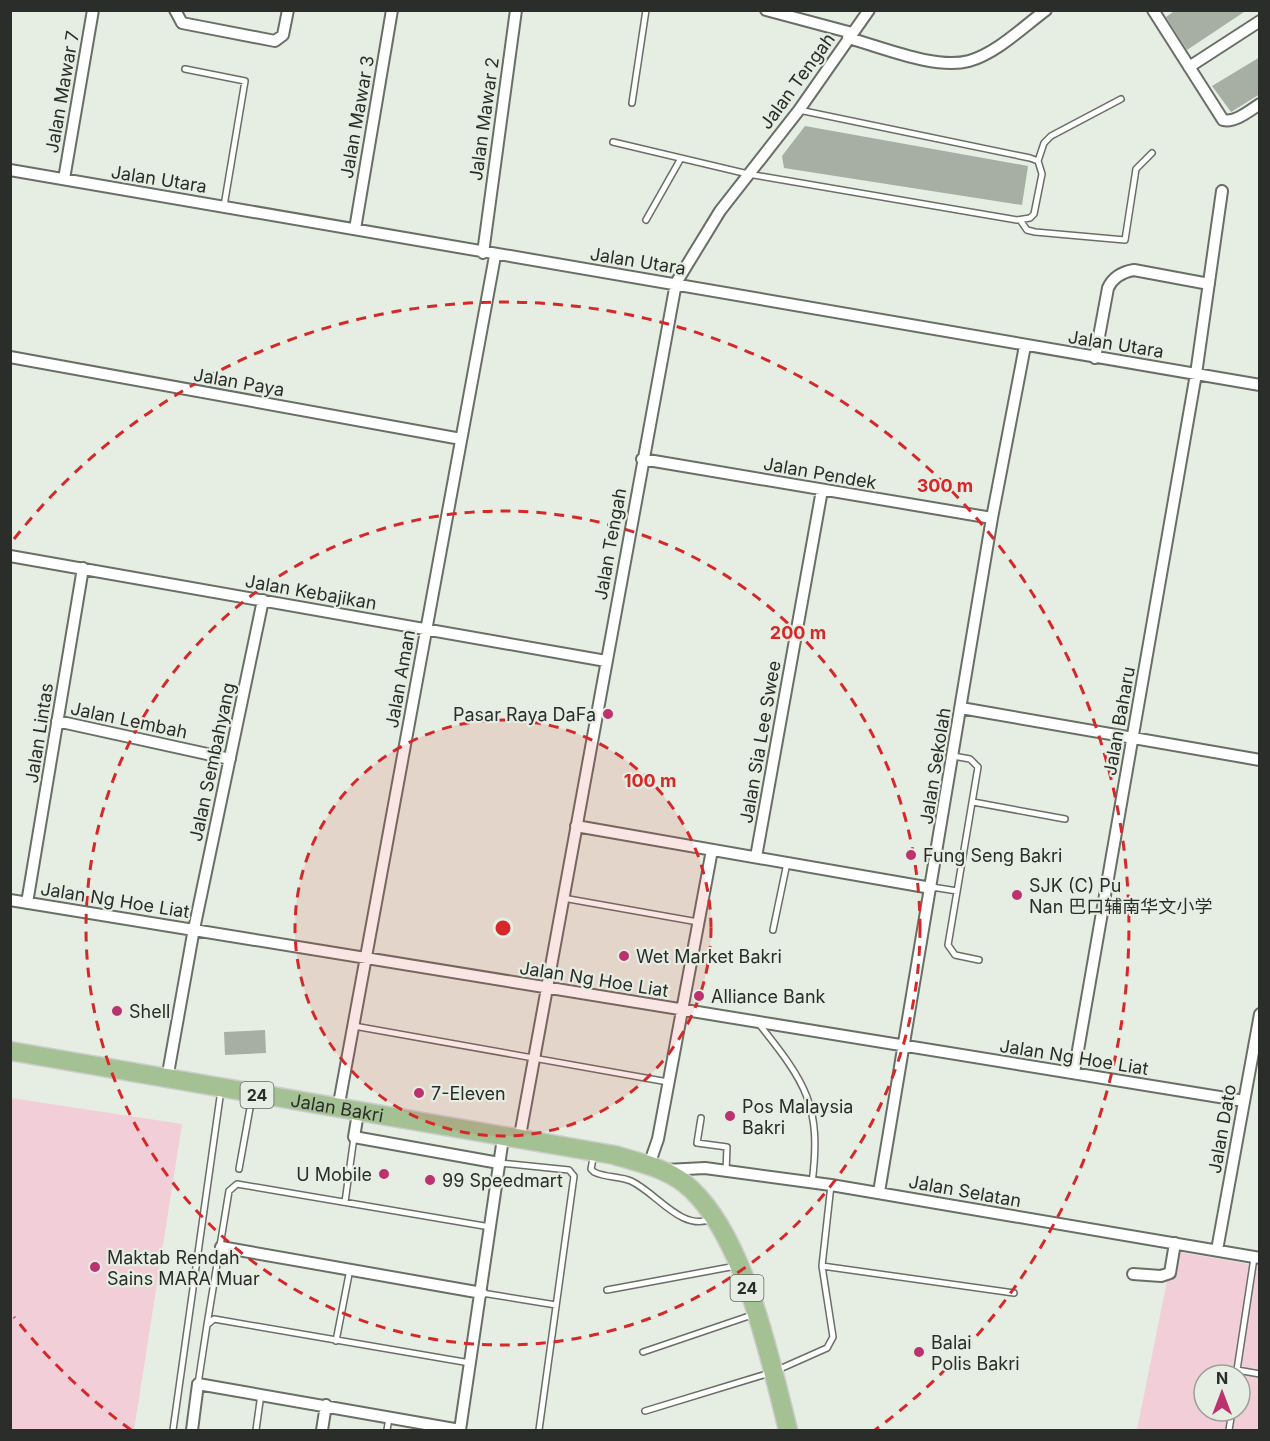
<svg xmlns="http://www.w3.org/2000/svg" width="1270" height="1441" font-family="Inter,'Noto Sans SC',sans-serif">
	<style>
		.green { fill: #f2ced9; fill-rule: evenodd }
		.building { fill: #a7aea4 }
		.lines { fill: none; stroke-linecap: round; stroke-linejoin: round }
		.lane-casing { stroke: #696f66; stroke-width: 8 }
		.street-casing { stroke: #696f66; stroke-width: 14 }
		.primary-casing { stroke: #cccdcc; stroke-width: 21 }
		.lane { stroke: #fff; stroke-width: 5 }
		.street { stroke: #fff; stroke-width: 10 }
		.primary { stroke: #a4c194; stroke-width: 18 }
		.ring { fill: none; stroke: #d62828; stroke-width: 3; stroke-dasharray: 10 8 }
		.poi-dot { fill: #bb326f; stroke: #e6ede2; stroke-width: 2 }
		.labels { text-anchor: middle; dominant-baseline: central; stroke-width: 4.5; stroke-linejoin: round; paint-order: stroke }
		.shield { fill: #e6ede2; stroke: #626760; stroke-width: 1.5 }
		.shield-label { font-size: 16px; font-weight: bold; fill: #2a2d29 }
		.street-label { font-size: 18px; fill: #2a2d29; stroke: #e6ede2 }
		.poi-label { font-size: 18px; fill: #2a2d29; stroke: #e6ede2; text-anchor: start }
		.centre { fill: #d62828; stroke: #e6ede2; stroke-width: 3 }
		.ring-label { font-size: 18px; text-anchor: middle; font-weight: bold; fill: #d62828; stroke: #e6ede2; stroke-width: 4.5; stroke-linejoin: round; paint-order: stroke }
	</style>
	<rect width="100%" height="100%" fill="#e6ede2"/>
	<path class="green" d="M11,1098L182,1124L134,1430H11Z
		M1173,1251L1259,1266V1430H1137ZM1204,1375H1240V1411H1204Z"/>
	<path class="building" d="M1176,10H1247L1187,50L1166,17Z
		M1260,57V94L1231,112L1212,86Z
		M805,126L1028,166L1022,205L784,168L782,156Z
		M265,1030L266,1053L225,1055L224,1032Z"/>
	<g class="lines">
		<g class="lane-casing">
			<path id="lane" d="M185,69L245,81L224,206
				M632,103L646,10
				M613,142L748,174L1017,220L1030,218L1034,214L1042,174L1038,161L1030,158L799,110
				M1038,161L1044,143L1051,136L1121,99
				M646,220L680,160
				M1020,220L1027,230L1035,232L1125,240L1136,169L1152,153
				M953,756L970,759L978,767L948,945L955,955L979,960
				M973,802L1065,819
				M932,887L957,891
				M563,898L698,922
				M773,930L787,863
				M759,1024C806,1083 822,1106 812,1183
				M354,1026L668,1082
				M701,1118L697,1143L727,1147L726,1171
				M594,1153L591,1169L594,1172C606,1178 619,1176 631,1181C657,1193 681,1232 712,1219
				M500,1163L569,1170L574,1176L539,1430
				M239,1169L252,1097
				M345,1202L354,1137
				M1254,1258L1237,1370L1260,1374
				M822,1266L1014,1293
				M607,1290L736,1266
				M482,1293L556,1305
				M207,1325L229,1191L237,1184L490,1227
				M336,1341L350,1269
				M643,1352L755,1314
				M198,1384L207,1325L214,1319L470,1363
				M645,1411L773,1372L827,1348L833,1337L822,1266L831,1185
				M173,1430L221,1090
				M256,1430L261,1394
				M387,1430L389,1418
				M1229,1430L1232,1411"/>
		</g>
		<g class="street-casing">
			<path id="street" d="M175,10L182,23L275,41L283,35L288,10
				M766,10L852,33
				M1153,10L1223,120C1235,123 1249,111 1260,104
				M848,38C882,47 935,70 969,61C997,53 1023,27 1046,10
				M1189,67L1260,21
				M10,170L1260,385
				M64,179L93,10
				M355,229L392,10
				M483,253L516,10
				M10,357L461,439
				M1095,358L1108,288C1113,277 1122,272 1134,270L1209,284
				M642,459L992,518
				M10,556L606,661
				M961,708L1260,760
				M57,721L230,759
				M576,826L931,888
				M756,857L822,490
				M10,900L1244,1101
				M27,903L83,568
				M1074,1073L1196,374L1222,191
				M167,1079L193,934L263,600
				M338,1109L495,256
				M358,1113L354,1137L499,1163
				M519,1141L676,283L720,211L799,110L869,10
				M649,1165L658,1139L712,850
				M666,1170L705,1168L831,1185L1260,1258
				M879,1192L992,518L1025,346
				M221,1247L482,1293
				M1217,1250L1260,1014
				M1133,1274L1161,1276L1170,1273L1175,1243
				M192,1430L198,1384L460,1430
				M322,1430L326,1405
				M460,1430L503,1138"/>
		</g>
		<g class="primary-casing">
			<g id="primary">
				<path id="s1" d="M10,1051L614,1155C641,1163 671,1169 692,1190C746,1242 770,1359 788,1430"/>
			</g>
		</g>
		<use href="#lane" class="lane"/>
		<use href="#street" class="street"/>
		<use href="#primary" class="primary"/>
	</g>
	<circle cx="503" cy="928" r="208" fill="#d62828" fill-opacity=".12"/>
	<g class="ring">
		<circle cx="503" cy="928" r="208"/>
		<circle cx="503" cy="928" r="417"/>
		<path d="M131 1430A625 625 0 0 1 14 1317M14 539A625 625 0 1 1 875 1430"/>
	</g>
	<g class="poi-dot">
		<circle cx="608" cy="714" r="6"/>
		<circle cx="911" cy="855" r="6"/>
		<circle cx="1017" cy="895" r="6"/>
		<circle cx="624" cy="956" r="6"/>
		<circle cx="699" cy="996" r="6"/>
		<circle cx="117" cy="1011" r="6"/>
		<circle cx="419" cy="1093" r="6"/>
		<circle cx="730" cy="1116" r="6"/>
		<circle cx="384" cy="1174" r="6"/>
		<circle cx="430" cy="1180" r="6"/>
		<circle cx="95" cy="1267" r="6"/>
		<circle cx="919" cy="1352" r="6"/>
	</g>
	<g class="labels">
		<g class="shield">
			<rect x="240.5" y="1082" width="33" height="26" rx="4.5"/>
			<rect x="730.5" y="1275" width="33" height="26" rx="4.5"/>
		</g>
		<g class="shield-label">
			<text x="257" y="1095">24</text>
			<text x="747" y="1288">24</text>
		</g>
		<g class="street-label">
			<text transform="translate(797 81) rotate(-54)">Jalan Tengah</text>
			<text transform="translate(62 92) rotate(-80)">Jalan Mawar 7</text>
			<text transform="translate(357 117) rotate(-80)">Jalan Mawar 3</text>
			<text transform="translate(484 119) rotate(-82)">Jalan Mawar 2</text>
			<text transform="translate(159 179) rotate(9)">Jalan Utara</text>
			<text transform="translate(638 261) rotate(9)">Jalan Utara</text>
			<text transform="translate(1116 344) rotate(9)">Jalan Utara</text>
			<text transform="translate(239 382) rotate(10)">Jalan Paya</text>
			<text transform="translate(820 473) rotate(10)">Jalan Pendek</text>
			<text transform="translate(610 544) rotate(-80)">Jalan Tengah</text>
			<text transform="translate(311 592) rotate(10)">Jalan Kebajikan</text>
			<text transform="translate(400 679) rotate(-80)">Jalan Aman</text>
			<text transform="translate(129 720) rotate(12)">Jalan Lembah</text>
			<text transform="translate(1119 721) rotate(-80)">Jalan Baharu</text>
			<text transform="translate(39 733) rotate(-81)">Jalan Lintas</text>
			<text transform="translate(760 742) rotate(-80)">Jalan Sia Lee Swee</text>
			<text transform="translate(212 762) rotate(-78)">Jalan Sembahyang</text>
			<text transform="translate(935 766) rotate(-81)">Jalan Sekolah</text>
			<text transform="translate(115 900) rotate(9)">Jalan Ng Hoe Liat</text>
			<text transform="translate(594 979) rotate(9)">Jalan Ng Hoe Liat</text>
			<text transform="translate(1074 1057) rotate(9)">Jalan Ng Hoe Liat</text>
			<text stroke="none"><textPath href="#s1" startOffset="332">Jalan Bakri</textPath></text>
			<text transform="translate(1222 1129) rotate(-80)">Jalan Dato</text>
			<text transform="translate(965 1191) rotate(10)">Jalan Selatan</text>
		</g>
		<g class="poi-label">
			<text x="596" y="714" text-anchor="end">Pasar Raya DaFa</text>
			<text x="923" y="855">Fung Seng Bakri</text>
			<text x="1029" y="885">SJK (C) Pu<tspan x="1029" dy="21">Nan 巴口辅南华文小学</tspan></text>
			<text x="636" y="956">Wet Market Bakri</text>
			<text x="711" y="996">Alliance Bank</text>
			<text x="129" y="1011">Shell</text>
			<text x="431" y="1093">7-Eleven</text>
			<text x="742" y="1106">Pos Malaysia<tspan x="742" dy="21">Bakri</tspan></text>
			<text x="372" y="1174" text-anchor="end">U Mobile</text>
			<text x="442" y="1180">99 Speedmart</text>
			<text x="107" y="1257">Maktab Rendah<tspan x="107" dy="21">Sains MARA Muar</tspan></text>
			<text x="931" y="1342">Balai<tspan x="931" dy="21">Polis Bakri</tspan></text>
		</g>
	</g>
	<circle cx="503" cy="928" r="9" class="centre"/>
	<g class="ring-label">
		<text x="945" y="492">300 m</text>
		<text x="798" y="639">200 m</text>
		<text x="650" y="787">100 m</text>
	</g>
	<rect width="1270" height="1441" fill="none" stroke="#2a2d29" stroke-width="24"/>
	<g transform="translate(1222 1393)"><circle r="28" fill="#e6ede2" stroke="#9ba098" stroke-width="1.5"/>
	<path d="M0-4.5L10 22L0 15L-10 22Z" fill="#bb326f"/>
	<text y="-9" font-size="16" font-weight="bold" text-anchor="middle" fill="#2a2d29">N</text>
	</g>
</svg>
